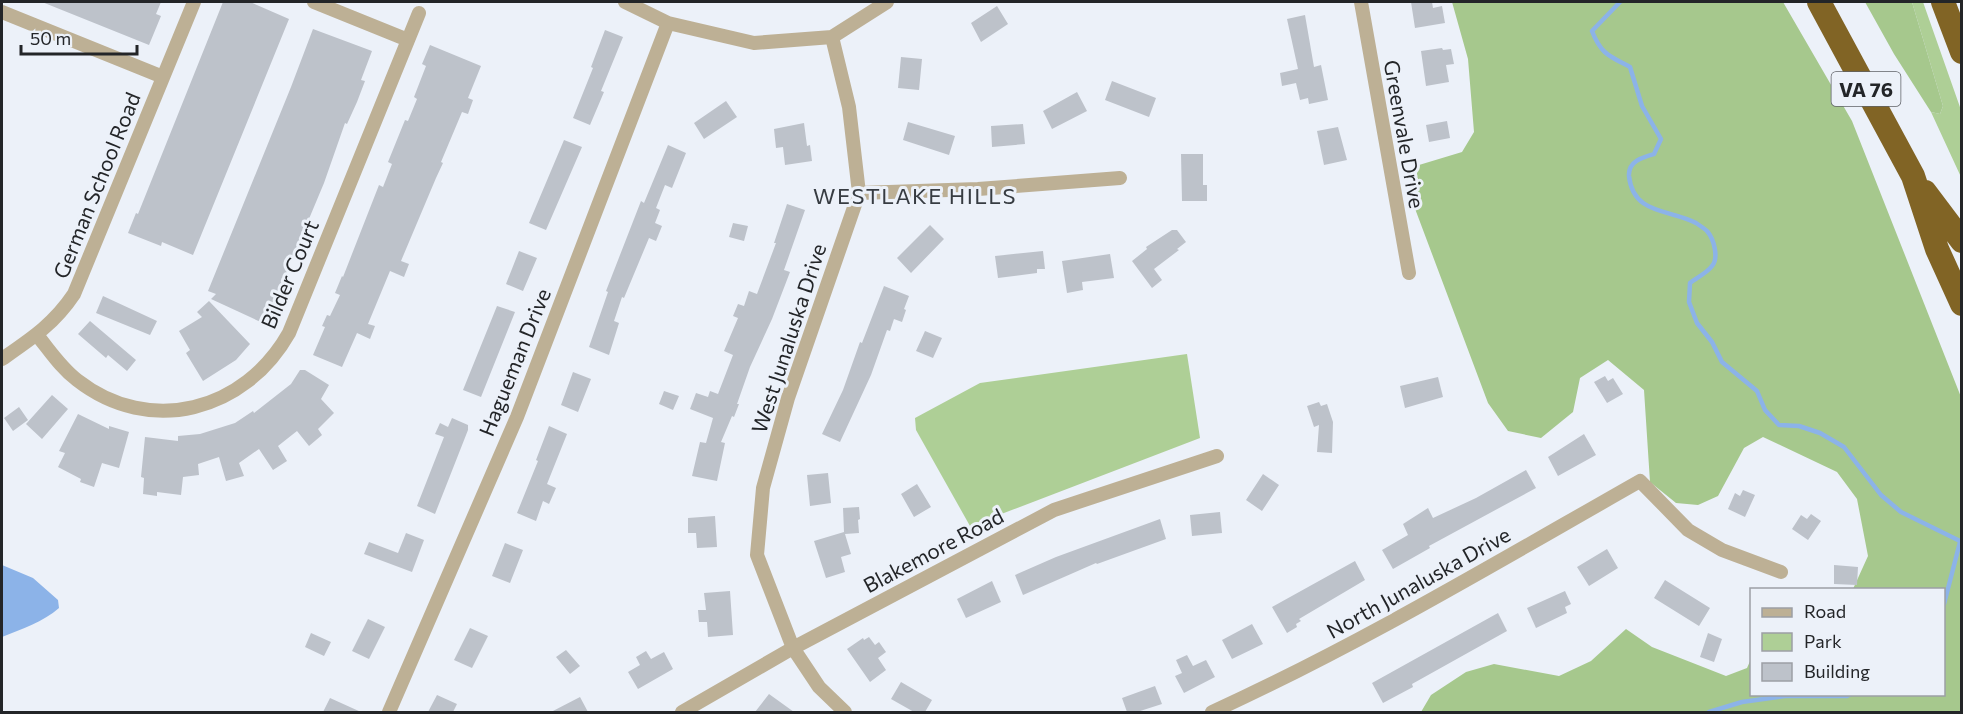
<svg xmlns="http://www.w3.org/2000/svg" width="1963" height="714" font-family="Commissioner,sans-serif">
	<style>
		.green { fill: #aecf96 }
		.forest { fill: #a6c88d }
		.water { fill: #8cb3e8 }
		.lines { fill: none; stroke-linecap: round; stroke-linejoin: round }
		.stream { stroke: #8cb3e8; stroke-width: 4.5 }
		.building { fill: #bdc2ca }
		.street { stroke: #bdb095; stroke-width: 14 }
		.highway { stroke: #816425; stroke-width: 24 }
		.labels { text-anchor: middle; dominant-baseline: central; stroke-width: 6; stroke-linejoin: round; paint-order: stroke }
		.shield { fill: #ecf1f9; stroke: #5f6267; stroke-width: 1.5 }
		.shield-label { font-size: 20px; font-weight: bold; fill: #232528 }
		.street-label { font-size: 21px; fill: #232528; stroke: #ecf1f9 }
		.neighbourhood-label { font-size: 22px; letter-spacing: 1.5px; fill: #373c42; stroke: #ecf1f9 }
	</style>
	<rect width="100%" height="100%" fill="#ecf1f9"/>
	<path class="green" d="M1912,2H1923L1961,110V177L1931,112L1940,114L1943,106Z
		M1187,354L1200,438L970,526L916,430L915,418L980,383Z"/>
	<path class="forest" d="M1452,2H1783L1852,121L1961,397V712H1421L1431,695L1466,672L1494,664L1559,676L1591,661L1626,629L1652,647L1726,676L1747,668L1751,659L1752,694H1944V590L1853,589L1868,556L1857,499L1837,472L1763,437L1744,448L1718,496L1698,505L1676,503L1650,482L1644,390L1608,360L1580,378L1573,412L1541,438L1508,431L1488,403L1411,198L1419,165L1462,152L1474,132L1468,59Z
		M1865,2H1912L1943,106L1940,114L1931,112L1894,54Z"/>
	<path class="water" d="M2,565L33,578L58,600L59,608C43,622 22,629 2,637Z"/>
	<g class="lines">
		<path class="stream" d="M1620,2L1592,31C1601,54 1609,56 1630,67L1642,106L1661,139L1654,154C1643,157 1628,161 1629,176C1633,215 1670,209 1696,223C1699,225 1705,229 1707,231C1714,239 1719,258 1712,266C1707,273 1696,278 1690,283L1689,302L1697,323L1712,342L1722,362L1757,391L1765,410L1779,425L1799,426L1820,433L1844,447L1881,495L1901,512L1962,542
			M1944,604L1960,542
			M1709,712L1742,702L1785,696H1847L1851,694"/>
	</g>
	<path class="building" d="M42,2H161L156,14L161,16L149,45Z
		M223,2H250L289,19L193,255L162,242L161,246L128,233L136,213L138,214Z
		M1411,2H1432L1433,8L1442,6L1445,23L1415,28Z
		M997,6L1008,24L981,42L971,23Z
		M1305,15L1314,67L1321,65L1328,100L1309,104L1308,98L1300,100L1296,83L1282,86L1280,73L1298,69L1287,19Z
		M313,29L372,51L361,80L365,81L357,102L347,124L345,123L324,183L265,324L211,299L216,294L208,291L291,87Z
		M605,30L623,37L601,91L604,92L590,125L573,118L593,68L591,67Z
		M430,45L481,66L468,98L473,100L468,114L462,112L441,162L443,163L436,178L401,261L409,264L404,277L390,271L368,324L375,326L370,339L357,333L342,367L313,355L325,327L322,326L327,315L330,316L340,295L335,293L342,276L343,277L379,185L383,187L392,164L388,162L405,120L408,121L417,99L414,97L426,66L422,64Z
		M1442,48L1443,50L1451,49L1454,64L1446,65L1449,82L1426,86L1421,51Z
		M901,57L922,59L919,90L898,88Z
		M1112,81L1156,98L1149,117L1105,100Z
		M1077,92L1087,111L1052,129L1043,111Z
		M726,101L737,117L704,139L694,123Z
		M1447,121L1450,138L1429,142L1426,125Z
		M908,122L955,136L949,155L903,140Z
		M804,123L807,146L810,145L812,161L785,165L783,147L776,148L774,129Z
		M1023,124L1025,144L992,147L991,126Z
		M1338,127L1347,160L1324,165L1317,131Z
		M564,140L582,147L546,230L529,223Z
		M668,145L686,153L672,188L665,185L656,208L660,210L655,223L662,226L656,241L649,238L624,298L622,297L614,321L619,323L609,355L589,347L608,292L606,291L641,201L644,203Z
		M1181,154H1203V185H1207V201H1182Z
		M787,204L805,210L784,270L790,272L772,319L750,367L737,404H739L734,417L732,416L721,442L725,443L717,481L692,476L700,442L706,443L713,418L690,409L696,393L708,397L710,391L718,394L733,355L724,351L738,318L733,316L738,304L744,306L749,291L757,294L776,243H774Z
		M733,223L748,226L744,241L729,237Z
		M930,225L944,239L911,273L897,258Z
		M1172,230H1177L1186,242L1177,249L1179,250L1154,269L1162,280L1152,288L1132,261L1147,249L1146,247Z
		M519,251L537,258L523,291L506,284Z
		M1043,251L1045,269H1037V273L998,278L995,256Z
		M1110,254L1114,278L1082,282L1083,290L1067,293L1062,261Z
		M884,286L909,296L904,309L906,310L902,322L894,319L890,331L887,330L871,375L840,442L822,434L843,390L860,342L862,343Z
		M103,296L157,321L150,335L96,313Z
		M209,301L250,344L236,360L203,381L186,353L190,350L179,331L202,317L197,312Z
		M497,306L515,312L481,397L463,390Z
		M90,321L136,360L127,371L108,355L106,358L78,334Z
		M925,331L942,338L933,358L916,351Z
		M300,370H305L329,385L321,399L334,413L318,429L322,435L309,446L297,431L278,446L287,461L273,470L259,449L239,463L244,476L226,481L219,457L198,464L199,475L183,477L181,495L157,492V496L143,494L144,478L141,477L145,437L178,441V436L200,434L235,423L253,411L254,413L291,384Z
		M573,372L591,379L578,412L561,405Z
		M1605,376L1608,381L1613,378L1623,394L1607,403L1594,382Z
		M1438,377L1443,397L1405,408L1400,386Z
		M664,391L679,396L673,410L659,404Z
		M52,395L68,409L42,439L26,424Z
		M1319,402L1321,406L1327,404L1333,422L1332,453L1317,452L1319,425L1314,427L1307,406Z
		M19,407L28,420L13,431L4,418Z
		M78,414L109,429V426L129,432L119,468L102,463L94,487L80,482L81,479L58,467L65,453L59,451Z
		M452,418L468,425V430L435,514L417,506L444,437L435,434L440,423L448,427Z
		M549,426L567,434L547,484L556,488L549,504L543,501L536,521L517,513L538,461L536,460Z
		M1584,434L1596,455L1558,476L1548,457Z
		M1526,470L1536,488L1429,546L1430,548L1393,569L1382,550L1408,535L1403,524L1428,508L1433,518L1476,498Z
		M828,473L831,503L810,506L807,475Z
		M1263,474L1279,485L1262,511L1246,500Z
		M917,484L931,507L914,517L901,494Z
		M1743,490L1755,495L1745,517L1728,509L1735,493L1740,496Z
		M859,507L860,519L858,520L859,533L845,534L851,554L841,557L845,572L826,578L814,541L844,532L843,508Z
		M1220,512L1222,533L1192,536L1190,515Z
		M1811,514L1821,521L1808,540L1792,529L1801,515L1807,519Z
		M715,516L717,547L697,548L696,533H688V518Z
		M1160,519L1166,539L1097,564L1096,563L1023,595L1015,575L1056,557Z
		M406,533L424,540L412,572L364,554L369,542L398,553Z
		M505,543L523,550L510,583L492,576Z
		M1607,549L1618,568L1589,586L1577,567Z
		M1355,561L1365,580L1299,619L1301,621L1296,624L1297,627L1287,633L1272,607Z
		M1834,565L1858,567L1857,585L1834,584Z
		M1665,580L1710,608L1699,626L1654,598Z
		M992,581L1001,602L966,618L957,599Z
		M730,591L733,635L708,637L707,622H699L698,610H706L704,593Z
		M1565,591L1571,604L1565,607L1567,613L1536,628L1527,608Z
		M1498,613L1507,631L1412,684L1413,687L1383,703L1372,683Z
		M368,619L385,627L369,659L352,651Z
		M1252,624L1263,644L1232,659L1222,640Z
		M470,628L488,636L472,668L454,660Z
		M311,633L331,642L324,656L305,647Z
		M1708,633L1722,639L1714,662L1700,657Z
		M869,637L875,645L879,642L886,652L878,658L886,670L870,682L847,649L863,638L864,640Z
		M566,650L580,666L570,674L556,657Z
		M646,651L651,659L664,652L673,669L638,689L628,672L640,665L636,657Z
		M1187,655L1193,666L1206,660L1215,677L1184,693L1175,676L1182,673L1176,660Z
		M901,682L932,700L925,712H914L891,699Z
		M1155,686L1162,704L1137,712H1127L1122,698Z
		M769,694L794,712H755Z
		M437,695L457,704L453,712H428Z
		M580,697L588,712H551Z
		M330,698L361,712H323Z"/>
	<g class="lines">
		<path class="street" d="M314,2L408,40
			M625,2L668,23L754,43L832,37L887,2
			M1361,2L1409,273
			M2,12L163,77
			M832,37L849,107L859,193L788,398L763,488L757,555L793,648L819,687L845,712
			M859,193L978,189L1120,178
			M37,335C50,351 61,368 77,380C150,437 245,411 289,333L419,13
			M2,359C31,339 54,324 74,294L194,2
			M389,712L517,417L668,23
			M682,712L793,648L1054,510L1217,456
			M1212,712C1359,645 1499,561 1640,481L1688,530L1722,550L1781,572"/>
		<path class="highway" d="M1819,2L1913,176L1937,249L1962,304
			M1943,2L1962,52
			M1925,192L1962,241"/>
	</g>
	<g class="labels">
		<rect class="shield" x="1831.5" y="72" width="69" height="34" rx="4.5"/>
		<g class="shield-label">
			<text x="1866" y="89">VA 76</text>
		</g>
		<g class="street-label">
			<text transform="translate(1405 134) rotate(80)">Greenvale Drive</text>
			<text transform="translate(96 185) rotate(-68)">German School Road</text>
			<text transform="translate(289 274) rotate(-67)">Bilder Court</text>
			<text transform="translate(788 338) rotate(-72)">West Junaluska Drive</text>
			<text transform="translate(514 362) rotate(-68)">Hagueman Drive</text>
			<text transform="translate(933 550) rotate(-28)">Blakemore Road</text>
			<text transform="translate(1418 582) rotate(-29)">North Junaluska Drive</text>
		</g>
		<g class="neighbourhood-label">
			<text x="915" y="195">WESTLAKE HILLS</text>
		</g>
	</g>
	<rect width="1963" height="714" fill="none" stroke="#232528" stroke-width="6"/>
	<rect x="1750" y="588" width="195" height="108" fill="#ecf1f9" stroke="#9c9fa5" stroke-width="1.5"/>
	<rect x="1762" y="608" width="30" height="9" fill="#bdb095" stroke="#9c9fa5" stroke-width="1.5"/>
	<text x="1804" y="618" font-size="18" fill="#232528">Road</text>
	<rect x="1762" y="633" width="30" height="18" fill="#aecf96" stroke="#9c9fa5" stroke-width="1.5"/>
	<text x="1804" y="648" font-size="18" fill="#232528">Park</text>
	<rect x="1762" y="663" width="30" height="18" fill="#bdc2ca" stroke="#9c9fa5" stroke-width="1.5"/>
	<text x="1804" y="678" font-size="18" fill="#232528">Building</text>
	<path d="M21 45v9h116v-9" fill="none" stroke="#232528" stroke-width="3"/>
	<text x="30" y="45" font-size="18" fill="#232528" stroke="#ecf1f9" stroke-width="4.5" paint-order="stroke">50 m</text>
</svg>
